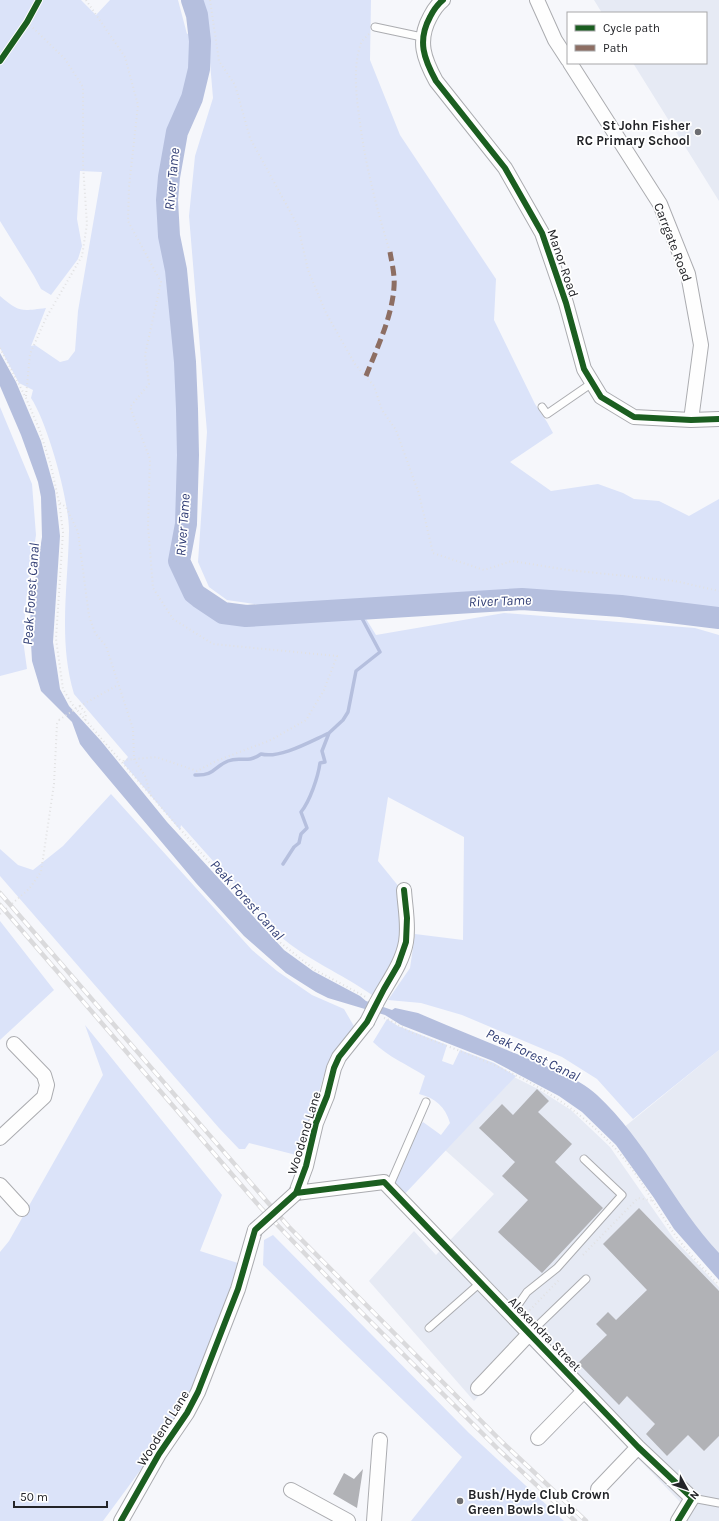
<svg xmlns="http://www.w3.org/2000/svg" width="719" height="1521" font-family="Karla,sans-serif">
	<style>
		.built { fill: #e6eaf4 }
		.green { fill: #dbe3f9 }
		.water { fill: #b5bfde }
		.lines { fill: none; stroke-linecap: round; stroke-linejoin: round }
		.stream { stroke: #b5bfde; stroke-width: 3.5 }
		.river { stroke: #b5bfde; stroke-width: 22 }
		.building { fill: #b1b2b6 }
		.lane-casing { stroke: #abacb0; stroke-width: 9 }
		.street-casing { stroke: #abacb0; stroke-width: 16 }
		.path { stroke: #e1e1e2; stroke-width: 2; stroke-dasharray: 1 3; stroke-linecap: butt }
		.lane { stroke: #fefefe; stroke-width: 7 }
		.street { stroke: #fefefe; stroke-width: 14 }
		.rail-casing { stroke: #dadadc; stroke-width: 4.5 }
		.rail { stroke: #fff; stroke-width: 3; stroke-dasharray: 9; stroke-linecap: butt }
		.street-bridge-casing { stroke: #abacb0; stroke-width: 16; stroke-linecap: butt }
		.path-bridge { stroke: #e1e1e2; stroke-width: 2; stroke-dasharray: 1 3; stroke-linecap: butt }
		.street-bridge { stroke: #fefefe; stroke-width: 14 }
		.quiet { stroke: #8d6e63; stroke-width: 5; stroke-dasharray: 10 5; stroke-linecap: butt }
		.cycleway-casing { stroke: #fff; stroke-width: 8 }
		.cycleway { stroke: #1b5e20; stroke-width: 6 }
		.poi-dot { fill: #6d6e72; stroke: #fff; stroke-width: 1.5 }
		.labels { text-anchor: middle; dominant-baseline: central; stroke-width: 3.5; stroke-linejoin: round; paint-order: stroke }
		.poi-label { font-size: 13px; font-weight: bold; fill: #232428; stroke: #fff; text-anchor: end }
		.street-label { font-size: 13px; fill: #232428; stroke: #fff }
		.water-label { font-size: 14px; font-style: italic; fill: #323f76; stroke: #fff }
	</style>
	<rect width="100%" height="100%" fill="#f6f7fb"/>
	<path class="built" d="M594,0H719V201L633,63H706V13H602Z
		M719,1050V1267L617,1133Z
		M514,1077L538,1089L571,1110L610,1147L674,1239L719,1287V1521H669L682,1504L528,1344L474,1401L369,1281L414,1231L436,1255L494,1194L445,1150Z"/>
	<path class="green" d="M0,0H81L96,15L110,0H178L187,34L199,28L200,41L199,69L192,98L177,132L169,177L167,200L169,236L176,270L185,362L187,409L188,455L186,524L179,561L194,593L223,613L246,616L360,609L376,635L504,613L695,628L719,635V1050L633,1119L597,1079L562,1057L462,1015L421,1003L388,1000L410,968L415,934L463,940L464,837L388,797L378,861L404,893L406,942L372,995C341,973 308,961 279,935L181,825L180,830L123,763L128,757L74,694C58,641 68,586 69,531C69,500 48,424 31,398L33,390L19,383L0,348V296C20,313 21,311 46,308L31,346L35,345L60,362L68,360L75,351L78,311L102,172L80,171L77,219L82,246L78,259L51,295L41,289L34,276L0,221Z
		M192,0H371L370,60L400,135L496,279L494,320L535,404L547,422L553,433L510,462L551,491L598,484L623,493L634,499L659,501L689,516L719,499V618L621,606L522,599L468,602L470,593L262,605L227,600L209,587L198,562L207,432L189,216L195,156L213,98L206,15H197Z
		M0,407L32,484L36,535L26,600L23,640L27,669L0,676Z
		M111,794L252,950L277,971L312,995L344,1009L355,1028L334,1052L324,1075L310,1123L308,1158L249,1143L245,1149H239L219,1128L0,876V849L18,865L33,870L63,846Z
		M0,921L54,990L0,1040Z
		M387,1019L398,1026L447,1045L442,1061L453,1065L460,1050L494,1063L516,1076L400,1199L384,1182C400,1165 405,1139 423,1122L441,1135L450,1123C445,1106 435,1098 419,1094L425,1076C408,1065 388,1057 373,1042Z
		M85,1025L222,1195L200,1251L241,1264L189,1398L170,1430L103,1521H0V1252L9,1241L103,1075Z
		M273,1235L469,1433L564,1521H411L462,1457L263,1265L264,1240Z"/>
	<path class="water" d="M0,353L16,382L41,441L55,491L60,536L53,642L60,689L69,706L101,741L167,822L284,950L313,971L360,996L366,1001L392,1010L395,1008L418,1013C453,1028 487,1042 522,1056C547,1067 576,1076 597,1095C646,1140 674,1205 719,1253V1280L674,1229L654,1198L616,1145L582,1112L559,1096L493,1061L401,1025L385,1015L328,998L316,992L286,973L244,936L196,883L91,758L80,744L72,722L41,691L32,661L30,625L31,605L42,537L41,497L38,482L21,435L0,386Z"/>
	<g class="lines">
		<path class="stream" d="M195,775C215,776 213,767 228,761C240,756 247,764 261,754C280,759 311,741 329,733
			M283,864L294,847L299,843L301,834L307,828L301,812C310,801 318,777 320,763L325,762L322,751L329,733L343,720L348,712L356,671L380,652L357,609"/>
		<path class="river" d="M192,0L197,15L200,41L199,69L192,98L177,132L169,177L167,200L169,236L176,270L185,362L187,409L188,455L186,524L179,561L194,593L199,597L223,613L246,616L522,599L621,606L719,618"/>
	</g>
	<path class="building" d="M537,1089L549,1101L538,1112L572,1144L555,1162L603,1208L542,1273L498,1232L528,1200L502,1176L515,1162L479,1128L502,1104L513,1115Z
		M639,1208L719,1291V1436L704,1451L688,1435L667,1456L646,1434L655,1424L627,1396L619,1405L578,1363L607,1335L596,1324L608,1312L616,1320L647,1290L603,1244Z
		M363,1469L357,1508L333,1494L344,1473L354,1479Z"/>
	<g class="lines">
		<g class="lane-casing">
			<path id="lane" d="M375,27L422,37
				M542,407L547,414L592,383
				M389,1187L426,1102
				M511,1315L527,1292L557,1268L622,1195L584,1159
				M429,1328L480,1283
				M529,1334L586,1279
				M692,1498L719,1503"/>
		</g>
		<g class="street-casing">
			<path id="street" d="M443,0C438,4 433,11 430,17C417,41 424,59 436,81L505,168L542,233L566,303L584,369L601,397L634,417L691,420L719,419
				M537,0L555,40L568,60
				M570,63L660,204L688,274L701,345L691,420
				M376,1004C386,984 402,965 406,942C409,925 405,907 404,890
				M367,1022L339,1057L334,1068L327,1096L316,1123L306,1166L296,1193L384,1182L638,1447L692,1498L678,1521
				M0,1138L44,1097L47,1085L44,1075L14,1044
				M0,1185L22,1209
				M478,1388L529,1334
				M538,1438L584,1391
				M598,1489L638,1447
				M291,1490L348,1521
				M121,1521L159,1454L187,1413L198,1392L238,1289L255,1230
				M374,1521L380,1440"/>
		</g>
		<path class="path" d="M86,0L125,57L138,105L129,187L128,221L161,282L145,355L149,384L130,407L150,459L148,526L153,588L173,619L213,644L337,656L324,690L306,720L271,740L216,761L197,771L156,757L124,760L123,763
			M210,0L219,61L235,85L250,138L298,226L308,270L326,313L355,364L374,386L382,410L396,430L419,494L433,553L484,570L512,561L568,570L675,581L719,591
			M369,34C366,37 362,40 361,43C353,66 356,93 359,116C365,163 376,207 390,252
			M0,348L26,398L40,431L51,466L59,502L63,532L56,639L63,689L72,704L106,744L277,940L315,970L366,997
			M26,396L30,354L46,318L82,256L87,224L83,165V87L65,59L27,22
			M60,503L66,507L78,532L89,616L95,633L106,646L133,729L134,759L145,776L151,796
			M85,720L86,714L80,706L118,685
			M0,914L29,889L41,872L54,784L57,724L59,720
			M384,1018C394,1021 403,1029 413,1033C489,1062 554,1084 612,1145C637,1171 653,1203 673,1232C686,1251 703,1268 719,1285
			M583,1255L638,1198L654,1201
			M527,1313L559,1280"/>
		<use href="#lane" class="lane"/>
		<use href="#street" class="street"/>
		<g class="rail-casing">
			<path id="rail" d="M0,893L289,1227L502,1442L586,1521
				M0,905L261,1208L361,1312L500,1451L575,1521"/>
		</g>
		<use href="#rail" class="rail"/>
		<g class="street-bridge-casing">
			<path id="street-bridge" d="M367,1022L376,1004
				M255,1230L296,1193"/>
		</g>
		<path class="path-bridge" d="M59,720L80,706"/>
		<use href="#street-bridge" class="street-bridge"/>
		<path class="quiet" d="M366,376C377,348 392,317 394,287C395,275 392,264 390,252"/>
		<g class="cycleway-casing">
			<path id="cycleway" d="M443,0C438,4 433,11 430,17C417,41 424,59 436,81L505,168L542,233L566,303L584,369L601,397L634,417L691,420L719,419
				M0,61L27,22L39,0
				M296,1193L384,1182L638,1447L692,1498L678,1521
				M121,1521L159,1454L187,1413L198,1392L238,1289L255,1230L296,1193L306,1166L316,1123L327,1096L334,1068L339,1057L367,1022L384,989L398,965L406,942L407,918L404,890"/>
		</g>
		<use href="#cycleway" class="cycleway"/>
	</g>
	<g class="poi-dot">
		<circle cx="698" cy="132" r="4"/>
		<circle cx="460" cy="1501" r="4"/>
	</g>
	<g class="labels">
		<g class="poi-label">
			<text x="690" y="125">St John Fisher<tspan x="690" dy="15">RC Primary School</tspan></text>
			<text x="468" y="1494" text-anchor="start">Bush/Hyde Club Crown<tspan x="468" dy="15">Green Bowls Club</tspan></text>
		</g>
		<g class="street-label">
			<text transform="translate(673 242) rotate(69)">Carrgate Road</text>
			<text transform="translate(563 263) rotate(71)">Manor Road</text>
			<text transform="translate(304 1133) rotate(-73)">Woodend Lane</text>
			<text transform="translate(545 1334) rotate(46)">Alexandra Street</text>
			<text transform="translate(163 1428) rotate(-58)">Woodend Lane</text>
		</g>
		<g class="water-label">
			<text transform="translate(172 179) rotate(-85)">River Tame</text>
			<text transform="translate(183 525) rotate(-86)">River Tame</text>
			<text transform="translate(31 594) rotate(-86)">Peak Forest Canal</text>
			<text transform="translate(500 601) rotate(-2)">River Tame</text>
			<text transform="translate(247 900) rotate(48)">Peak Forest Canal</text>
			<text transform="translate(533 1055) rotate(26)">Peak Forest Canal</text>
		</g>
	</g>
	<rect x="567" y="12" width="140" height="52" fill="#ffffff" stroke="#a7a7a9"/>
	<rect x="575" y="25" width="20" height="6" fill="#1b5e20" stroke="#a7a7a9"/>
	<text x="603" y="32" font-size="12" fill="#232428">Cycle path</text>
	<rect x="575" y="45" width="20" height="6" fill="#8d6e63" stroke="#a7a7a9"/>
	<text x="603" y="52" font-size="12" fill="#232428">Path</text>
	<g transform="translate(687 1489) rotate(130)" stroke="#ffffff" stroke-width="3" paint-order="stroke">
	<path d="M0-3L7 15L0 10L-7 15Z" fill="#232428"/>
	<text y="-6" font-size="11" font-weight="bold" text-anchor="middle" fill="#232428">N</text>
	</g>
	<path d="M14 1501v6h93v-6" fill="none" stroke="#232428" stroke-width="2"/>
	<text x="20" y="1501" font-size="12" fill="#232428" stroke="#ffffff" stroke-width="3" paint-order="stroke">50 m</text>
</svg>
